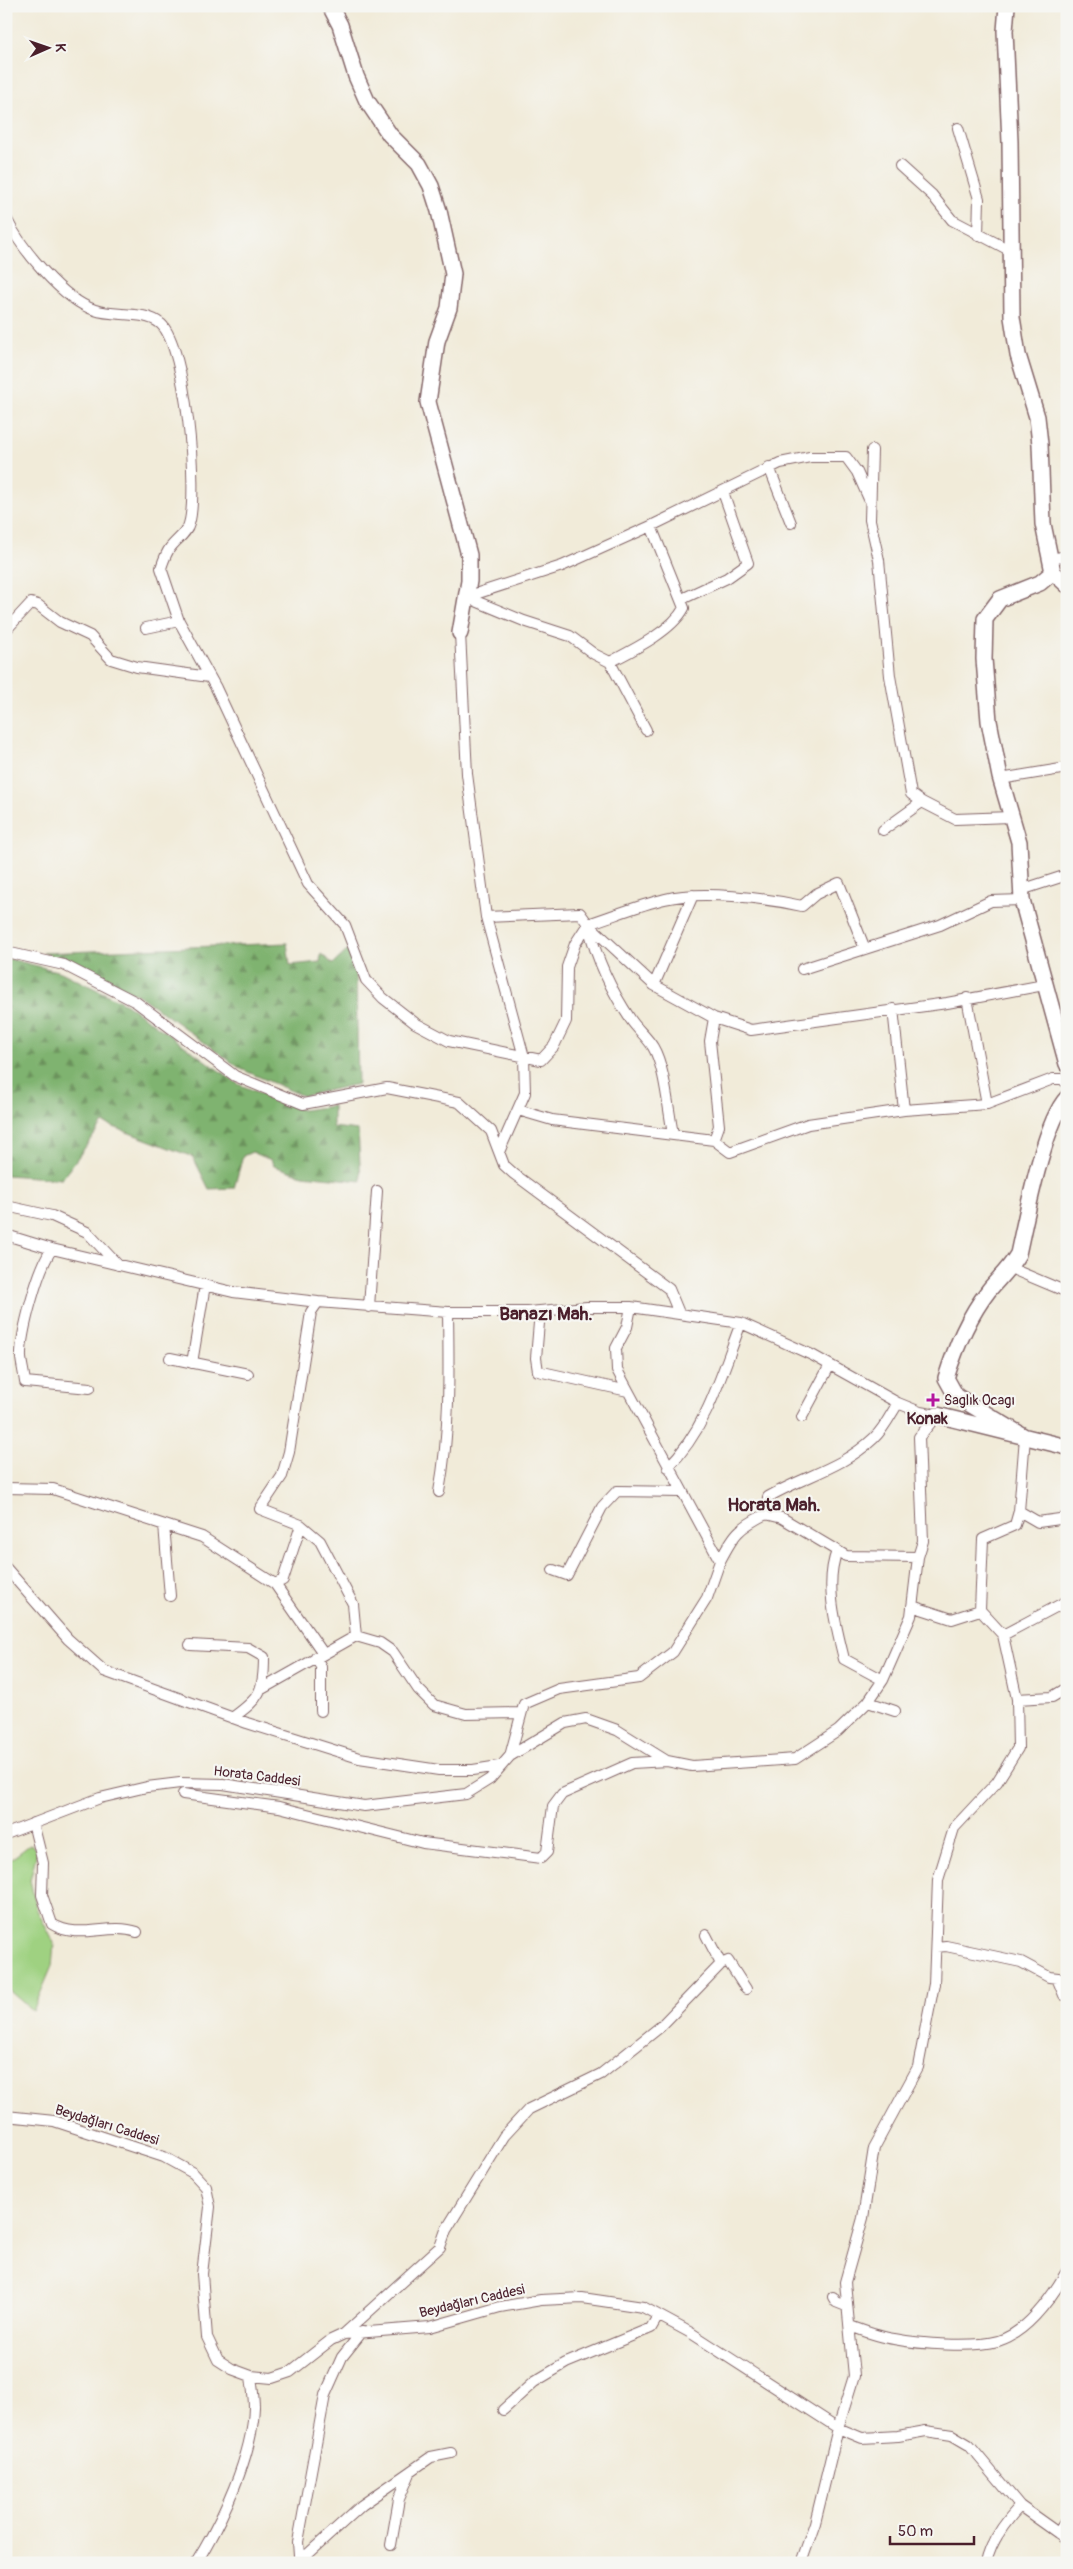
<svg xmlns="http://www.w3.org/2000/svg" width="1073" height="2569" font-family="Pangolin,sans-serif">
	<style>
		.forest { fill: url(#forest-firs); stroke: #64694d }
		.green { fill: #9fd181; stroke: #747856 }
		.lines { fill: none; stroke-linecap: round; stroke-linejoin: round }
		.street-casing { stroke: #846668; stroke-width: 12 }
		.secondary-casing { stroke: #846668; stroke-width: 18 }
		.street { stroke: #fff; stroke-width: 10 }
		.secondary { stroke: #fff; stroke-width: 15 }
		.poi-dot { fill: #b5179e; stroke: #f6f6f2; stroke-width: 2 }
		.labels { text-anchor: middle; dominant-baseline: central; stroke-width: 4.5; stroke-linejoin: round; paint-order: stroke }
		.poi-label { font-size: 14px; fill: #4a1f2b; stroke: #f6f6f2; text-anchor: start }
		.street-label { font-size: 14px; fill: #4a1f2b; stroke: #f6f6f2 }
		.quarter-label { font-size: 16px; font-weight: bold; fill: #4a1f2b; stroke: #f6f6f2 }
		.district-label { font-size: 19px; font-weight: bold; fill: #4a1f2b; stroke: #f6f6f2 }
	</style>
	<defs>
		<pattern id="forest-firs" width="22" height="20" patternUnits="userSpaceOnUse" patternTransform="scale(1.25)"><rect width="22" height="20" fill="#7fb36f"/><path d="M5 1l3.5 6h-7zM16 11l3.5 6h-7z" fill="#6a915b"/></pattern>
	</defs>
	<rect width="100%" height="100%" fill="#f6f6f2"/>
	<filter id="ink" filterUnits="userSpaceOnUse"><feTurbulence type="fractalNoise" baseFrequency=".02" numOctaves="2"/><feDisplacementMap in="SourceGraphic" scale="10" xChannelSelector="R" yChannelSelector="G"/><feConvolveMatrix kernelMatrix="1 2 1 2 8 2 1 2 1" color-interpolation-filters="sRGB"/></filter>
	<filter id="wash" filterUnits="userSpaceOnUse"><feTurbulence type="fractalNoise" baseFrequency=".0096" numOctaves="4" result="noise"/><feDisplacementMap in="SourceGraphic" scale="20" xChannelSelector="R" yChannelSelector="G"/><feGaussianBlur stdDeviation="1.12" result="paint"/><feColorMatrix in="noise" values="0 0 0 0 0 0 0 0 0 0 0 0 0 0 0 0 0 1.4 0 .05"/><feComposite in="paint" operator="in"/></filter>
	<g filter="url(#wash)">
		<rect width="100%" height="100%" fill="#f1ebd9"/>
		<path class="forest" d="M287,943L290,965L320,962L321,954L333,964L348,950L356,973L358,1084L303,1096L241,1069L140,996L69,961L43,953Z
			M6,958L61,972L126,1004L238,1084L302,1110L333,1106V1127L358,1130L361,1181L302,1175L274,1166L271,1160L252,1152L243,1156L234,1188L209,1189L193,1157L103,1123L62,1179L6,1175Z"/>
		<path class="green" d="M31,1844L37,1852L30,1880L37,1910L54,1943L52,1966L33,2011L6,1988V1863Z"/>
	</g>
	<g filter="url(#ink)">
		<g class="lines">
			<g class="street-casing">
				<path id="street" d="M958,128L979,199L978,235
					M900,166L932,195L952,220L1011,251
					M6,218C20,247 63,300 95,310C114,317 145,310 161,324C186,347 199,492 189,524C187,533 176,540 170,548C166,553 163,562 161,568L179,621
					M872,450L870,520L879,560L890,676L911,794L922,802L955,819L1011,817
					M769,467L791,523
					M1051,559L1067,556
					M466,597L562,566L651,526L780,463L810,457H846L857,472L869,499
					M466,597L524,621L570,636L594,654L610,662C633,650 672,631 684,608L651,526
					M682,599L727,578L748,563L723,492
					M146,628L179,621L216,688L308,884L345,925L366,980L383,998L415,1023L449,1041L541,1060L554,1046L566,1021L567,967L575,944L588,924C613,916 639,905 665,899C701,890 765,898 802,906L816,894L839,883L865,949
					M6,630L31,603L38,605L60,622L90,636L111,659L137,667L209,677
					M460,633L467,774L486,917L524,1057L525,1093L499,1152L504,1165L514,1174L669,1289L679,1313
					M610,662L646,730
					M1000,779L1067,768
					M883,830L922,802
					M1021,890L1067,875
					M486,917L580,913L588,924L654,985L714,1018L751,1030L947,1003L1044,985
					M588,925C596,957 612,992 631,1020C637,1029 647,1037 653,1047C665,1067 668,1109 673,1134
					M6,952L64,965L136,1002L235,1076L303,1104L387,1088L459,1102L491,1131L499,1152
					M802,969L940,925L991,901L1022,900
					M654,985L693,895
					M967,998L987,1104
					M893,1009L904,1110
					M714,1018L710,1041L719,1126L714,1140
					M518,1110L552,1120L714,1140L730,1152L808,1124L904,1110L987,1104L1053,1079H1062L1067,1083
					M6,1206L52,1216L87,1232L118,1265
					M6,1235L52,1249L233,1292L318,1302L448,1312H528L587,1307H631L741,1323L812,1355L898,1403L920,1412L937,1415
					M52,1249C38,1268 20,1335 21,1358C22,1366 24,1374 25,1382L90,1388
					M1010,1268L1067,1292
					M369,1307L377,1191
					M540,1311L536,1358L538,1371L628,1391
					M170,1358L248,1374
					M192,1363L205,1285
					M898,1403C891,1414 884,1429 874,1438C841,1469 806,1475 768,1497L766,1514L782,1518L846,1556L918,1557
					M802,1417L830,1365
					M668,1467C707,1429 722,1372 741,1323
					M6,1488L53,1489L202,1537L275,1584L323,1653
					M439,1492C450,1432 449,1373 448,1312
					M1019,1511L1038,1522L1067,1518
					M164,1525L170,1596
					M837,1551C824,1584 836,1626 844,1659L883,1680
					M720,1561C734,1534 738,1528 766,1514
					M6,1568L68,1639L104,1671L247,1723L359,1758L439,1770H473L499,1766
					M553,1570L567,1575L602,1507L617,1491L682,1492
					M275,1584L283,1580L301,1525L260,1509L282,1476L289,1452L311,1312L318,1302
					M912,1606L952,1619L980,1610L983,1539L1015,1525L1019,1511L1025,1437
					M980,1610L1003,1635
					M356,1636L380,1643L393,1652L418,1689L434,1705L466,1714L520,1713
					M190,1645L248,1648L264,1657C264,1692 260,1698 232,1718
					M316,1657L321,1667V1711
					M262,1689L356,1636L353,1604L320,1541L301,1525
					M1017,1699L1052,1697L1067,1688
					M868,1702L895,1711
					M510,1756L524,1704L559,1689L639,1678L673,1652L707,1598L720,1561L617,1370L616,1348L627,1327L631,1307
					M183,1794L279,1807L423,1843L541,1858L547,1852L553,1806L562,1794L632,1763L667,1761
					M33,1823L43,1863L42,1895L52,1924C79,1941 109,1922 137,1932
					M6,1834L100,1798L147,1787L180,1783L223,1784L364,1806L466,1794L490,1779L510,1756L565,1723L586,1719L617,1730L667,1761L692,1766L795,1759L838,1731L868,1702L883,1680L911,1616L918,1557L923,1541L919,1437L937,1415
					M706,1935L721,1964
					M936,1947L946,1946L1021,1962L1049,1977L1067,1979
					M1057,1978L1064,1995
					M6,2116L54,2121L164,2157L193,2173L206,2187L210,2207L202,2274L207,2337L218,2360L232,2369L251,2376L272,2378L290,2372L331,2340L344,2334L430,2327L500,2307L541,2300L582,2298L643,2307L691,2333L838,2428L862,2438L898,2436L926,2431L952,2435L969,2445L1020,2506L1058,2533L1067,2519
					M833,2297L836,2302L846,2306
					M850,2326C864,2331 879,2337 894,2339C920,2344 973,2348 998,2341C1028,2332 1052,2297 1067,2271
					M362,2332L342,2357L325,2395L298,2542L299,2556L308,2554L362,2505L411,2471L399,2499L391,2545
					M344,2334L440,2247L446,2230L504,2136L529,2109L601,2074L660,2027L721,1964L728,1961L746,1989
					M503,2410L534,2382L566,2363L651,2328L658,2316
					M411,2471L431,2457L451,2453
					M1058,2533L1067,2539
					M196,2563C221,2523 253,2455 254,2407C254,2397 252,2386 251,2376
					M801,2563L815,2523L838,2428L854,2376L845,2282L863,2218L874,2148L918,2067L934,1984L938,1880L954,1828L997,1782L1018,1748L1017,1699L1003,1635L1067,1601
					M986,2563C991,2541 1005,2522 1020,2506"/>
			</g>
			<g class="secondary-casing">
				<path id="secondary" d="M330,6L340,25L356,76L367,101L390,135L419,164L431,186L439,211L453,274L449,308L437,341L428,402L469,555V581L460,633
					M1007,6L1005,31L1010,142L1012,317L1018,355L1037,417L1040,444L1043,524L1053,572L1040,583L1000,599L985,619L984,659L989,721L1000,777L1019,842L1022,900L1067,1064
					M1053,572L1067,585
					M937,1415L1067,1447
					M1025,1437L956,1396L946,1378C956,1346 968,1317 989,1290C999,1278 1010,1268 1018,1254C1026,1218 1044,1122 1067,1098"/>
			</g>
			<use href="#street" class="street"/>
			<use href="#secondary" class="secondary"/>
		</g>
	</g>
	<path class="poi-dot" d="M930.5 1392.5h5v5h5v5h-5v5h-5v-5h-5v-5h5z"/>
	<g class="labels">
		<g class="poi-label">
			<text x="944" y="1400">Saglık Ocagı</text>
		</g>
		<g class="street-label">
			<text transform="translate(257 1776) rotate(7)">Horata Caddesi</text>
			<text transform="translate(107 2125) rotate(17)">Beydağları Caddesi</text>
			<text transform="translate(472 2301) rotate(-13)">Beydağları Caddesi</text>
		</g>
		<g class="quarter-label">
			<text x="927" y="1419">Konak</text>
		</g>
		<g class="district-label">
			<text x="546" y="1314">Banazı Mah.</text>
			<text x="774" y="1505">Horata Mah.</text>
		</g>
	</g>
	<rect width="1073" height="2569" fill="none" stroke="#f6f6f2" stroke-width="25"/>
	<g transform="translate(48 48) rotate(88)" stroke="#f6f6f2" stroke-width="4" paint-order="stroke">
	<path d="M0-4L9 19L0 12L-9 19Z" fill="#4a1f2b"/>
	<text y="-8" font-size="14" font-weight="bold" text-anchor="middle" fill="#4a1f2b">K</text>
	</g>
	<path d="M890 2536v8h84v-8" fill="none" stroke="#4a1f2b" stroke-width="2.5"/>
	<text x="898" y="2536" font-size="15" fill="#4a1f2b" stroke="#f6f6f2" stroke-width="4" paint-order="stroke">50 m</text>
</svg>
